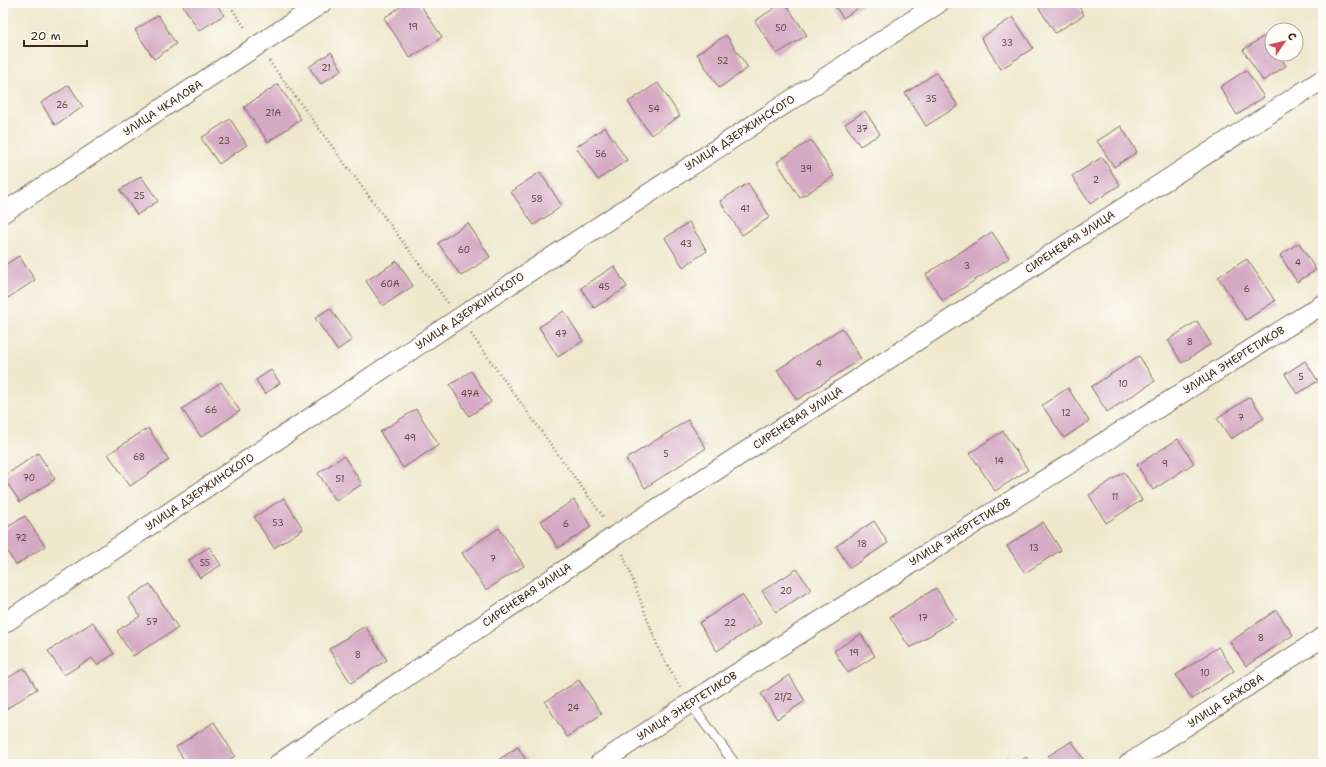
<svg xmlns="http://www.w3.org/2000/svg" width="1326" height="767" font-family="'Shantell Sans',sans-serif">
	<style>
		.building { fill: #d5a9c4 }
		.lines { fill: none; stroke-linecap: round; stroke-linejoin: round }
		.lane-casing { stroke: #7a6c5b; stroke-width: 11 }
		.street-casing { stroke: #7a6c5b; stroke-width: 21 }
		.path { stroke: #7a6c5b; stroke-width: 2.5; stroke-dasharray: 1 3; stroke-linecap: butt }
		.lane { stroke: #fff; stroke-width: 9 }
		.street { stroke: #fff; stroke-width: 19 }
		.labels { text-anchor: middle; dominant-baseline: central; stroke-width: 3; stroke-linejoin: round; paint-order: stroke }
		.number-label { font-size: 9px; fill: #624a48 }
		.street-label { font-size: 11px; fill: #3b2a1e; stroke: #fdfcf7 }
	</style>
	<rect width="100%" height="100%" fill="#fdfcf7"/>
	<filter id="ink" filterUnits="userSpaceOnUse"><feTurbulence type="fractalNoise" baseFrequency=".025" numOctaves="2"/><feDisplacementMap in="SourceGraphic" scale="8" xChannelSelector="R" yChannelSelector="G"/><feConvolveMatrix kernelMatrix="1 2 1 2 8 2 1 2 1" color-interpolation-filters="sRGB"/></filter>
	<filter id="wash" filterUnits="userSpaceOnUse"><feTurbulence type="fractalNoise" baseFrequency=".012" numOctaves="4" result="noise"/><feDisplacementMap in="SourceGraphic" scale="16" xChannelSelector="R" yChannelSelector="G"/><feGaussianBlur stdDeviation="0.9" result="paint"/><feColorMatrix in="noise" values="0 0 0 0 0 0 0 0 0 0 0 0 0 0 0 0 0 1.4 0 .05"/><feComposite in="paint" operator="in"/></filter>
	<g filter="url(#wash)">
		<rect width="100%" height="100%" fill="#efe8cd"/>
		<g id="blocks">
			<path class="building" d="M184,3H216L224,15L199,31L182,4Z
				M406,3H419L442,37L410,58L384,18Z
				M782,3H785L807,35L777,54L755,21Z
				M833,3H866L843,18Z
				M1040,3H1077L1084,15L1055,33L1037,5Z
				M158,15L176,44L154,59L135,30Z
				M1013,17L1033,48L1001,69L981,38Z
				M726,35L748,68L719,88L697,54Z
				M1266,35L1272,43V54H1279L1286,66L1263,81L1243,50Z
				M331,52L342,70L321,84L309,67Z
				M1246,70L1264,97L1237,115L1220,87Z
				M936,73L958,106L926,126L905,93Z
				M658,83L680,116L651,135L628,102Z
				M278,84L301,119L268,142L244,107Z
				M69,85L83,107L55,125L41,103Z
				M865,111L880,134L860,146L845,124Z
				M230,119L247,145L219,164L201,138Z
				M1121,126L1137,152L1114,167L1097,141Z
				M605,127L627,160L598,180L576,147Z
				M811,140L834,176L800,198L777,162Z
				M1102,157L1120,185L1090,204L1072,176Z
				M540,172L562,206L534,225L511,192Z
				M141,176L158,201L137,215L120,190Z
				M748,183L770,217L742,235L720,201Z
				M689,222L707,251L683,267L665,238Z
				M468,223L490,257L461,276L438,243Z
				M992,232L1009,258L943,301L926,274Z
				M1299,243L1316,270L1297,282L1280,255Z
				M19,256L35,280L8,298L3,289V266Z
				M1247,259L1275,301L1246,320L1218,277Z
				M397,261L413,286L383,306L366,281Z
				M614,266L627,287L594,308L581,288Z
				M330,308L352,340L337,350L315,318Z
				M564,311L583,341L558,357L539,327Z
				M1197,321L1211,344L1182,363L1168,340Z
				M842,328L861,359L797,400L777,370Z
				M1139,356L1155,381L1107,412L1091,387Z
				M1305,361L1318,381L1297,394L1285,374Z
				M271,370L280,383L265,394L256,380Z
				M471,371L491,402L469,416L450,385Z
				M221,382L240,411L201,437L182,409Z
				M1068,388L1089,421L1064,438L1042,405Z
				M1250,397L1264,418L1231,439L1217,418Z
				M416,409L439,445L403,468L380,432Z
				M688,420L706,448L645,488L626,459Z
				M148,428L169,460L130,486L108,454Z
				M1003,431L1028,470L995,491L970,453Z
				M1178,439L1194,463L1153,490L1137,465Z
				M38,453L55,479L20,502L3,477Z
				M344,456L362,484L336,501L318,473Z
				M1124,472L1142,500L1106,523L1089,495Z
				M284,498L303,529L274,548L254,517Z
				M574,500L591,527L558,548L541,521Z
				M25,516L45,546L16,565L3,545V530Z
				M874,521L888,543L850,568L836,546Z
				M1043,522L1061,550L1025,573L1007,546Z
				M499,528L524,566L486,590L462,553Z
				M209,547L221,565L200,578L189,560Z
				M797,569L811,590L776,612L762,591Z
				M150,584L178,628L133,656L117,631L140,616L128,598Z
				M936,588L956,619L910,648L890,617Z
				M742,595L761,623L717,651L699,623Z
				M1276,610L1293,635L1246,666L1230,642Z
				M93,622L114,654L97,665L92,658L64,675L48,651Z
				M365,626L387,660L351,683L329,649Z
				M861,634L875,656L848,673L834,651Z
				M1218,647L1234,671L1192,699L1176,675Z
				M24,668L37,689L3,711V681Z
				M789,675L805,701L777,719L761,694Z
				M579,680L602,714L567,737L545,702Z
				M214,722L235,756L222,764H187L176,747Z
				M1072,741L1086,764H1053L1048,756Z
				M518,747L528,764H501L498,760Z
				M1026,757L1031,764H1016Z
				M1007,758L1011,764H998Z"/>
		</g>
	</g>
	<g filter="url(#ink)">
		<use href="#blocks" fill-opacity="0" stroke="#7a6c5b" stroke-width="1"/>
		<g class="lines">
			<g class="lane-casing">
				<path id="lane" d="M690,703L735,764"/>
			</g>
			<g class="street-casing">
				<path id="street" d="M3,213L322,3
					M3,624L459,318L939,3
					M278,764L616,535L1323,79
					M599,764L690,703L1323,304
					M1128,764L1323,637"/>
			</g>
			<path class="path" d="M228,3L246,29
				M269,61L448,303
				M471,334L604,518
				M623,554L659,650L680,687"/>
			<use href="#lane" class="lane"/>
			<use href="#street" class="street"/>
		</g>
	</g>
	<g class="labels">
		<g class="number-label">
			<text x="413" y="27">19</text>
			<text x="781" y="28">50</text>
			<text x="1007" y="43">33</text>
			<text x="723" y="61">52</text>
			<text x="326" y="68">21</text>
			<text x="931" y="99">35</text>
			<text x="62" y="105">26</text>
			<text x="654" y="109">54</text>
			<text x="273" y="113">21А</text>
			<text x="862" y="129">37</text>
			<text x="224" y="141">23</text>
			<text x="601" y="154">56</text>
			<text x="806" y="169">39</text>
			<text x="1096" y="180">2</text>
			<text x="139" y="196">25</text>
			<text x="537" y="199">58</text>
			<text x="745" y="209">41</text>
			<text x="686" y="244">43</text>
			<text x="464" y="250">60</text>
			<text x="1298" y="263">4</text>
			<text x="967" y="266">3</text>
			<text x="390" y="284">60А</text>
			<text x="604" y="287">45</text>
			<text x="1247" y="289">6</text>
			<text x="561" y="334">47</text>
			<text x="1190" y="342">8</text>
			<text x="819" y="364">4</text>
			<text x="1301" y="377">5</text>
			<text x="1123" y="384">10</text>
			<text x="470" y="394">47А</text>
			<text x="211" y="410">66</text>
			<text x="1066" y="413">12</text>
			<text x="1241" y="418">7</text>
			<text x="410" y="438">49</text>
			<text x="666" y="454">5</text>
			<text x="139" y="457">68</text>
			<text x="999" y="461">14</text>
			<text x="1165" y="464">9</text>
			<text x="29" y="478">70</text>
			<text x="340" y="479">51</text>
			<text x="1115" y="497">11</text>
			<text x="278" y="523">53</text>
			<text x="566" y="524">6</text>
			<text x="21" y="538">72</text>
			<text x="862" y="544">18</text>
			<text x="1034" y="548">13</text>
			<text x="493" y="559">7</text>
			<text x="205" y="563">55</text>
			<text x="786" y="591">20</text>
			<text x="923" y="618">17</text>
			<text x="152" y="622">57</text>
			<text x="730" y="623">22</text>
			<text x="1261" y="638">8</text>
			<text x="854" y="653">19</text>
			<text x="358" y="655">8</text>
			<text x="1205" y="673">10</text>
			<text x="783" y="697">21/2</text>
			<text x="573" y="708">24</text>
		</g>
		<g class="street-label">
			<text transform="translate(163 108) rotate(-33)">УЛИЦА ЧКАЛОВА</text>
			<text transform="translate(740 133) rotate(-33)">УЛИЦА ДЗЕРЖИНСКОГО</text>
			<text transform="translate(1070 242) rotate(-33)">СИРЕНЕВАЯ УЛИЦА</text>
			<text transform="translate(470 311) rotate(-34)">УЛИЦА ДЗЕРЖИНСКОГО</text>
			<text transform="translate(1234 360) rotate(-32)">УЛИЦА ЭНЕРГЕТИКОВ</text>
			<text transform="translate(798 418) rotate(-33)">СИРЕНЕВАЯ УЛИЦА</text>
			<text transform="translate(200 492) rotate(-34)">УЛИЦА ДЗЕРЖИНСКОГО</text>
			<text transform="translate(960 532) rotate(-32)">УЛИЦА ЭНЕРГЕТИКОВ</text>
			<text transform="translate(527 595) rotate(-34)">СИРЕНЕВАЯ УЛИЦА</text>
			<text transform="translate(1226 701) rotate(-33)">УЛИЦА БАЖОВА</text>
			<text transform="translate(687 706) rotate(-33)">УЛИЦА ЭНЕРГЕТИКОВ</text>
		</g>
	</g>
	<rect width="1326" height="767" fill="none" stroke="#fdfcf7" stroke-width="16"/>
	<g transform="translate(1284 42) rotate(55)"><circle r="19" fill="#fdfcf7" stroke="#afa8a0"/>
	<path d="M0-3L7 15L0 10L-7 15Z" fill="#d1495b"/>
	<text y="-6" font-size="11" font-weight="bold" text-anchor="middle" fill="#3b2a1e">С</text>
	</g>
	<path d="M24 40v6h63v-6" fill="none" stroke="#3b2a1e" stroke-width="2"/>
	<text x="30" y="40" font-size="12" fill="#3b2a1e" stroke="#fdfcf7" stroke-width="3" paint-order="stroke">20 m</text>
</svg>
